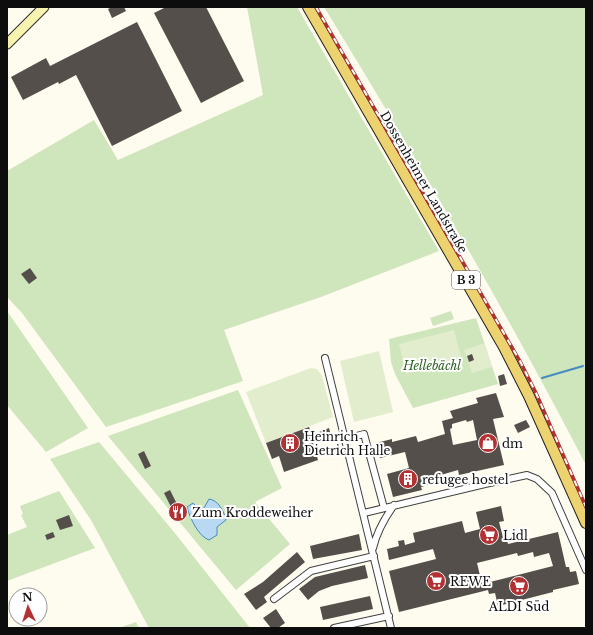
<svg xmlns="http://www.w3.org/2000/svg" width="593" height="635" font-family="'Libre Baskerville',serif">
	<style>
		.green { fill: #cfe5bb }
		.pitch { fill: #e1edcc }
		.water { fill: #b8d9f1; stroke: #458bc2 }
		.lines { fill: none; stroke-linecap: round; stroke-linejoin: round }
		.stream { stroke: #458bc2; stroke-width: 2 }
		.building { fill: #554f4b; fill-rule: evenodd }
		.minor-casing { stroke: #404040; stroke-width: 8 }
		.secondary-casing { stroke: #2f2f2f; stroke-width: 11 }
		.primary-casing { stroke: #1e1e1e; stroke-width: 12 }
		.minor { stroke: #fff; stroke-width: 6 }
		.secondary { stroke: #f8f3af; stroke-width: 9 }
		.primary { stroke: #edd370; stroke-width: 10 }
		.rail-casing { stroke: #b23132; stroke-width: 3.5 }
		.rail { stroke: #fff; stroke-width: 2; stroke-dasharray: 6; stroke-linecap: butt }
		.labels { text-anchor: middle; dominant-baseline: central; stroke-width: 4; stroke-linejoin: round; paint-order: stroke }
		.shield { fill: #fff; stroke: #565656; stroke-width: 1 }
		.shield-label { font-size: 11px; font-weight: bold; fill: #0d0d0d }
		.street-label { font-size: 12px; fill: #0d0d0d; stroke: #fff }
		.park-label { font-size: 12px; font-style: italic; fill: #2d6023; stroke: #fff }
		.poi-label { font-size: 12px; fill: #0d0d0d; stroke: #fff; text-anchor: start }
	</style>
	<rect width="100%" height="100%" fill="#fefbef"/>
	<path class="green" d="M247,7H297L439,251L321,297L224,330L243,381L106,427L22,313L7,297V171L94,120L118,160L263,95Z
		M324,7H586V465C505,309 416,157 324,7Z
		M7,311L88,428L46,452L7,405Z
		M451,311L454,319L433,326L430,318Z
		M476,318L498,384L413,408L395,374L391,362L389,339Z
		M238,390L282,488L255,502L290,544L236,590L108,436Z
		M99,442L174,532L250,628H149L91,520L50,459Z
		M59,491L95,548L7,581V535L27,527L21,515L23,514L20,506Z
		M136,622L139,628H119Z"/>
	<path class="pitch" d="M454,330L462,360L406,374L399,344Z
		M484,343L492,367L472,373L464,350Z
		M379,351L393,412L354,422L340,361Z
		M311,368L317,369L322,376L333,417L266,443L246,392Z"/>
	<path class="water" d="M209,499C218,500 224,511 226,520L217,527V535L209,540C198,536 190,518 187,507L193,503L200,510L204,508Z"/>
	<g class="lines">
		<path class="stream" d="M542,378L583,366"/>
	</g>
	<path class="building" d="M112,7H124L126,11L112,18L108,9Z
		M166,7H206L244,81L201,103L154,13Z
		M137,22L182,111L112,146L76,75L59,84L58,82L23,100L11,77L46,58L50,66Z
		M30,268L37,278L29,284L21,274Z
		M472,354L474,360L469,362L467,356Z
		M504,374L507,384L500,386L498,376Z
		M496,393L504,417L493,419L504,465L459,475L458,470L434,477L429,478L431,484L421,487L422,490L393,497L387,474L409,468L405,452L380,458L376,443L392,439V442L416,436L418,442L445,434L442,421L453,418L450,411L478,403L476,398ZM466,420L467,422L473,420L477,440L453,445L450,429L452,428V424Z
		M526,420L530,427L518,433L514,425Z
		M309,427L312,435L329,428L331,436L313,443L318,460L284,472L279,456L272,459L266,443Z
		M144,451L151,466L145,469L138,454Z
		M170,490L177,504H178L183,508L181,510L184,514L180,518L172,509L164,493Z
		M501,506L504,521L499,522L504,541L507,540L508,544L558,532L566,567H569L570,572L576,571L579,584L553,590V592L498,606L495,593L489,594L488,590L399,612L389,571L436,559L433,549L389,560L387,549L399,546L398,541L404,540L405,545L415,542L413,533L462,521L465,533L480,529L476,512ZM533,552L534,557L549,553L553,566L482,584L477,563L517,553L518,556Z
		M69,515L73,526L60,530L56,520Z
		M53,532L55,537L47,540L45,535Z
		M359,534L362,550L313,559L310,546Z
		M297,552L305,562L264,597L267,602L256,610L244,594L263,582Z
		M365,565L368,578L332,586L319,591L308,600L299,589L315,577Z
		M370,596L373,609L323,620L320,607Z
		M276,609L285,623L278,628H271L263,618Z"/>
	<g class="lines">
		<g class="minor-casing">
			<path id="minor" d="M325,358L391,628
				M345,439L364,434L384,508
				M364,513L485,484L527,475L537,479L552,493L586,570
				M373,548C377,531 384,519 394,505
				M274,599L311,571L374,556
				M334,628L389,616"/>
		</g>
		<g class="secondary-casing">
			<path id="secondary" d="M7,44L44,7"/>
		</g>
		<g class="primary-casing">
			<path id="primary" d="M308,7L504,347L529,396L586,523"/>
		</g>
		<use href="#minor" class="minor"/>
		<use href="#secondary" class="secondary"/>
		<use href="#primary" class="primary"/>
		<g class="rail-casing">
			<path id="rail" d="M316,7L521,363L536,393L586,507"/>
		</g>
		<use href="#rail" class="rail"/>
	</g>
	<defs>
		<g id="building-disc" transform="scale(1)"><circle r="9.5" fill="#b23132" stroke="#fff"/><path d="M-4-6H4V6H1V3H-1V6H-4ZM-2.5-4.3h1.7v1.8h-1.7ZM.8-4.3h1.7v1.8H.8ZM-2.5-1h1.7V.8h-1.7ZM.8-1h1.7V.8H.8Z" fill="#fff"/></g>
		<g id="shop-disc" transform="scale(1)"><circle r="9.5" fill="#b23132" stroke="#fff"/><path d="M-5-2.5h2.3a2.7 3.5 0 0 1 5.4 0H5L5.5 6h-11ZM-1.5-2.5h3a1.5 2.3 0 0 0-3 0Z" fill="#fff"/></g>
		<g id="restaurant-disc" transform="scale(1)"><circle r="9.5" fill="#b23132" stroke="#fff"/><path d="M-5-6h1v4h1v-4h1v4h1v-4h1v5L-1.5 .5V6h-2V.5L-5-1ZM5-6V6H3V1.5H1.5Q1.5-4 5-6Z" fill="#fff"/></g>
		<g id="supermarket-disc" transform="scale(1)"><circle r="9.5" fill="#b23132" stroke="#fff"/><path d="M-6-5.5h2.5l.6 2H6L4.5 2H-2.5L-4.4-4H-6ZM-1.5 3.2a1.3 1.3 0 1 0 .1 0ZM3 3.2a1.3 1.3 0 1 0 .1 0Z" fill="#fff"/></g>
	</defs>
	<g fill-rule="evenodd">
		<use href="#building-disc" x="290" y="443"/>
		<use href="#shop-disc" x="488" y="443"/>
		<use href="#building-disc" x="408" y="479"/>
		<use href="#restaurant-disc" x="178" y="512"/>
		<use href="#supermarket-disc" x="489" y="535"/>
		<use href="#supermarket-disc" x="436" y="581"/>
		<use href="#supermarket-disc" x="519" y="586"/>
	</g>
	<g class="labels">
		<rect class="shield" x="452" y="271" width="28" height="18" rx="3"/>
		<g class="shield-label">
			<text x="466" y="280">B 3</text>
		</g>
		<g class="street-label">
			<text transform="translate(424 182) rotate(60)">Dossenheimer Landstraße</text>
		</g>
		<g class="park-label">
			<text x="432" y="365">Hellebächl</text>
		</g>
		<g class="poi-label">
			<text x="304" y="436">Heinrich<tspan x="304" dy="14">Dietrich Halle</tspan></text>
			<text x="502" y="443">dm</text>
			<text x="422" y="479">refugee hostel</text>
			<text x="192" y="512">Zum Kroddeweiher</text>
			<text x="503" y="535">Lidl</text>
			<text x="450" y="581">REWE</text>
			<text x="519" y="606" text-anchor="middle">ALDI Süd</text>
		</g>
	</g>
	<rect width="593" height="635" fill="none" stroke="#0d0d0d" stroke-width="16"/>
	<g transform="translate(28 607) rotate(356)"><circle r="19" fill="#ffffff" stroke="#9e9e9e"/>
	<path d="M0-3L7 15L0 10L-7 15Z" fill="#b23132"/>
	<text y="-6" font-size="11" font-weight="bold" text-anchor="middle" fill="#0d0d0d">N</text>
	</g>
</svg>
